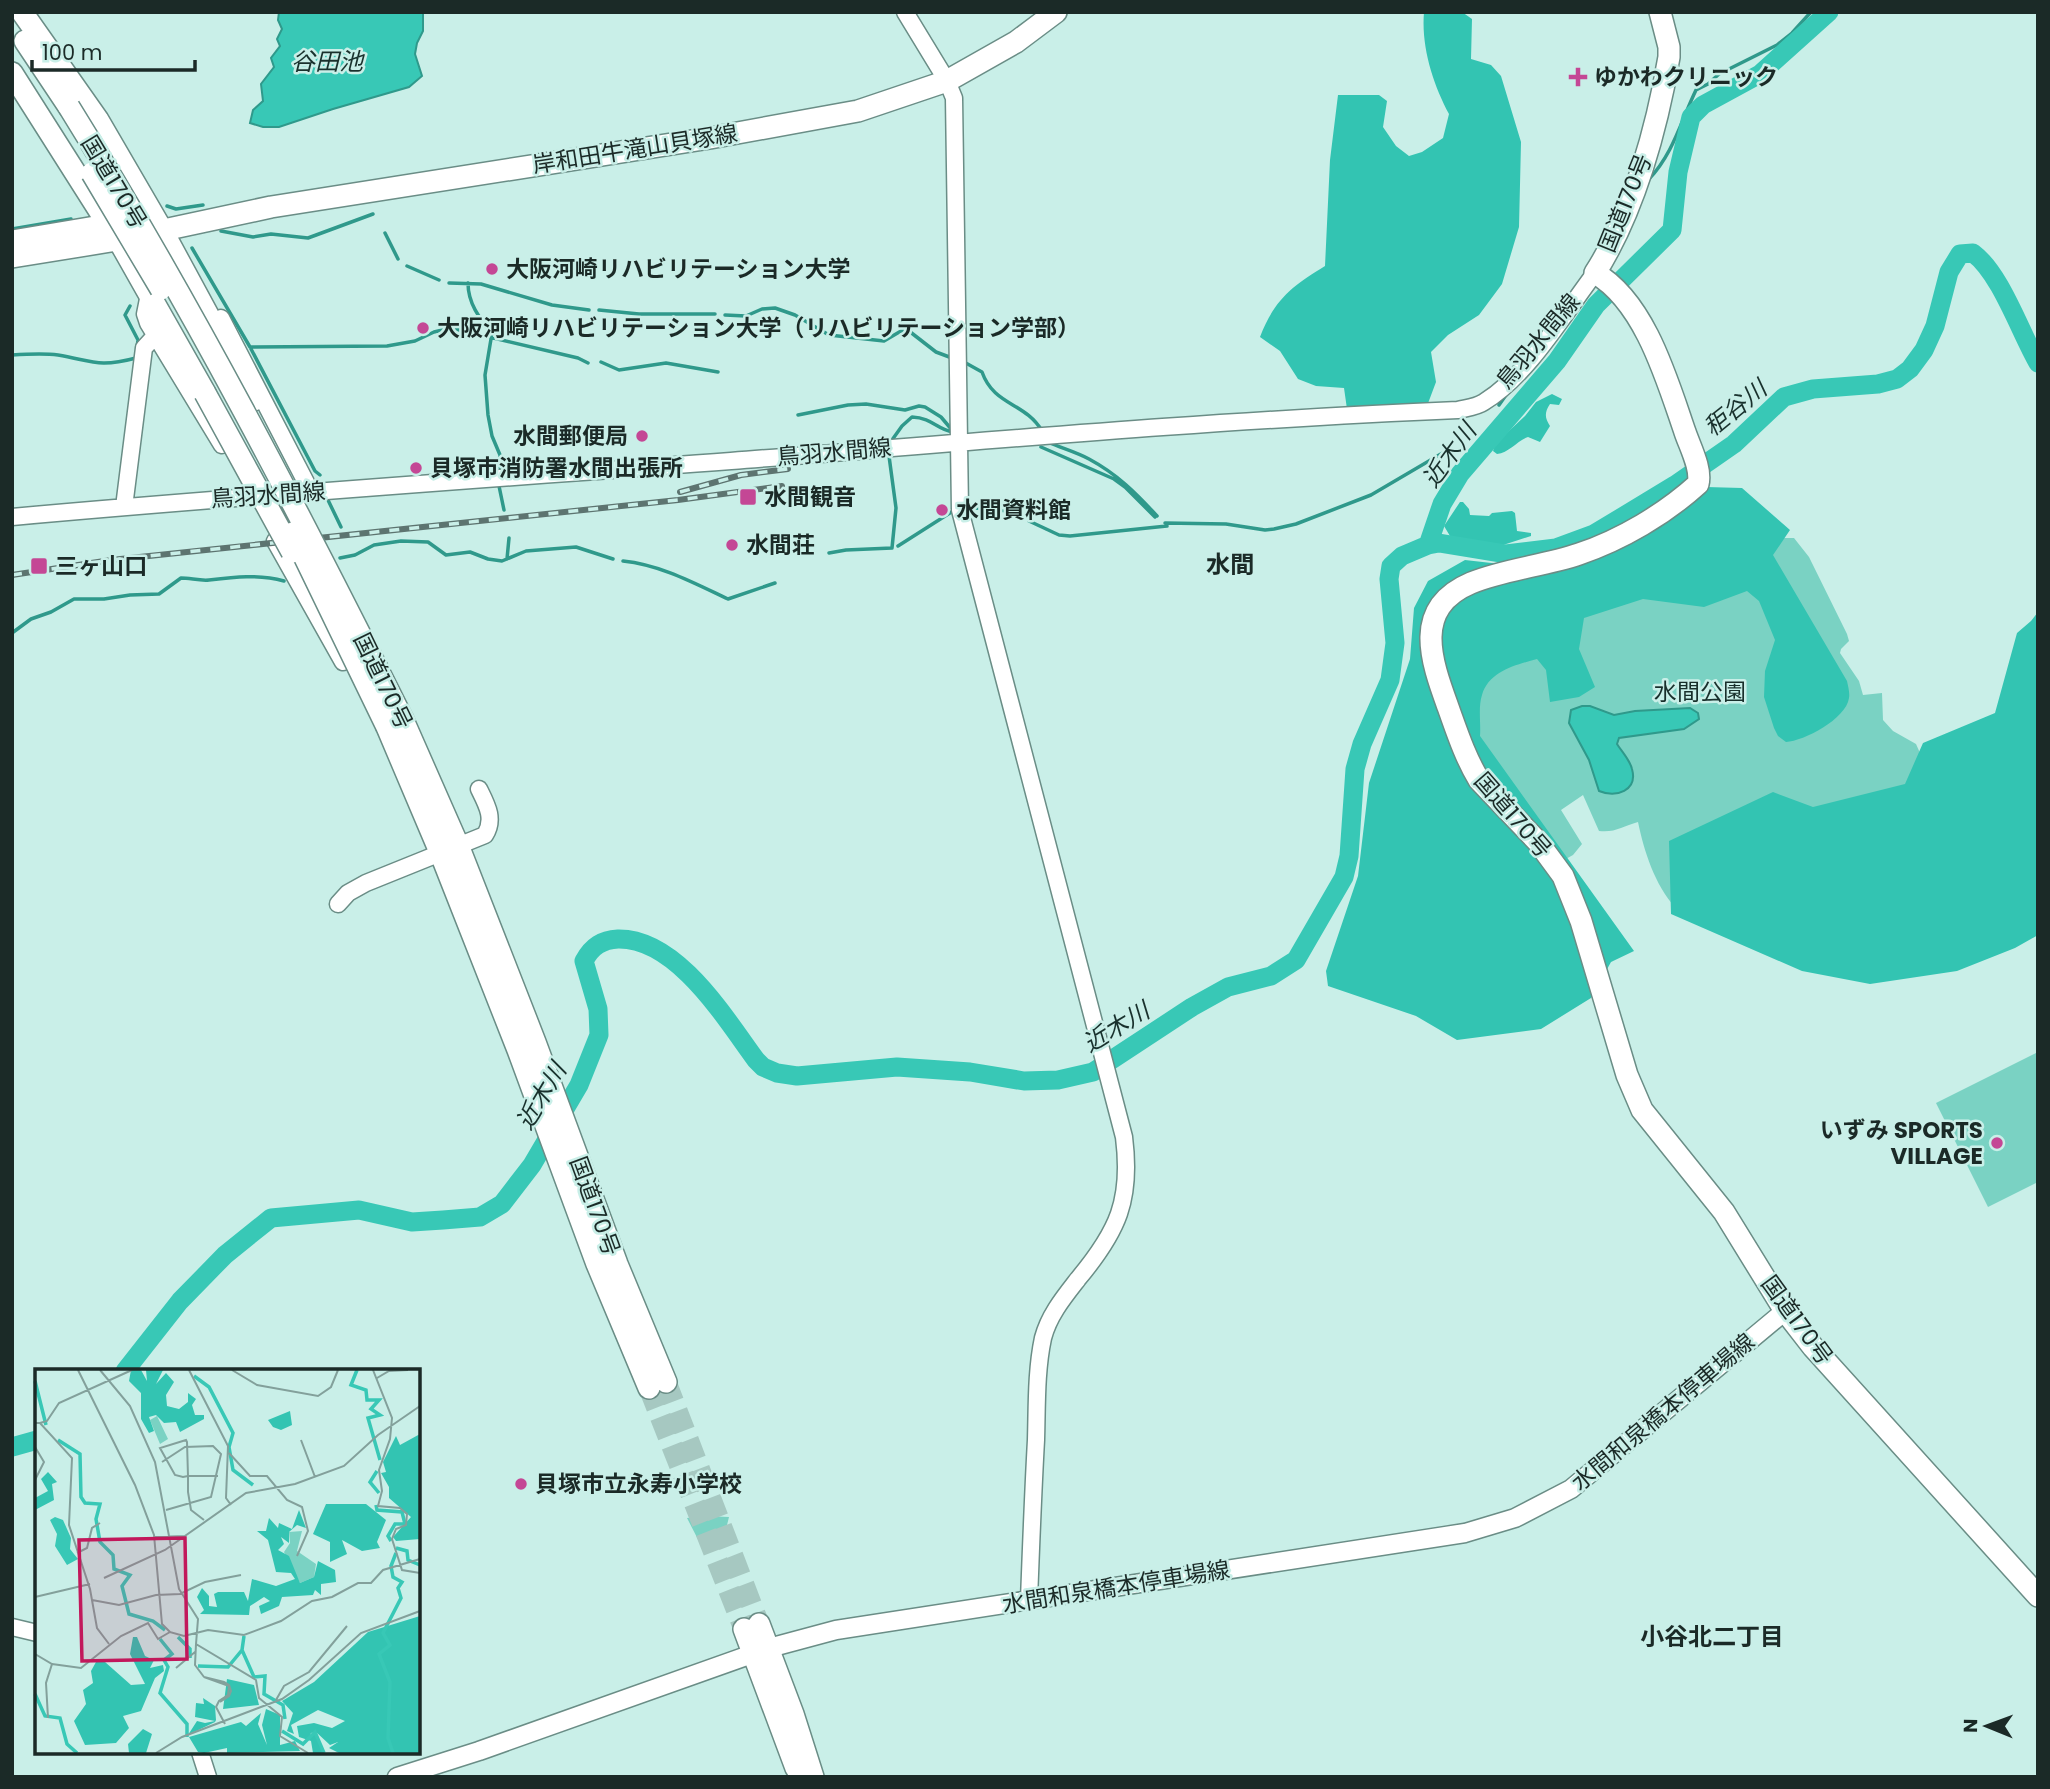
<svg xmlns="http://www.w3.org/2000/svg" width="2050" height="1789" font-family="Poppins,'Noto Sans JP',sans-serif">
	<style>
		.green { fill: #7ad2c3 }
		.forest { fill: #33c4b2 }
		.water { fill: #38c8b6; stroke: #2f998b; stroke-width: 2 }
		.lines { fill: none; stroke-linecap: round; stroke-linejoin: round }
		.stream { stroke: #2f998b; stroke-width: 3.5 }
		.river { stroke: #38c8b6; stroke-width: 19 }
		.trunk-tunnel { stroke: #a6c8c1; stroke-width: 21; stroke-dasharray: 21 10; stroke-linecap: butt }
		.tertiary-casing { stroke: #6a8d86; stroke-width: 19 }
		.secondary-casing { stroke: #6a8d86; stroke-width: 21 }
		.primary-casing { stroke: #6a8d86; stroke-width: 24 }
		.trunk-casing { stroke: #6a8d86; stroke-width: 24 }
		.tertiary { stroke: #fff; stroke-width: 16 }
		.secondary { stroke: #fff; stroke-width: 18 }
		.primary { stroke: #fff; stroke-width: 21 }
		.trunk { stroke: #fff; stroke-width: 21 }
		.rail-casing { stroke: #5d7470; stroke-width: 6 }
		.rail { stroke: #c9efe8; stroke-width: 3.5; stroke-dasharray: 10; stroke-linecap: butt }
		.trunk-bridge-casing { stroke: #6a8d86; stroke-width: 24; stroke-linecap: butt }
		.trunk-bridge { stroke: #fff; stroke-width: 21 }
		.poi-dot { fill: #c44795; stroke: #c9efe8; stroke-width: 2.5 }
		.labels { text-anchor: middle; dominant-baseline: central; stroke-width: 5; stroke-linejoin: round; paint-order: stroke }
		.poi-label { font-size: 23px; font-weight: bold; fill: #1b2a27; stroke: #c9efe8; text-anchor: start }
		.street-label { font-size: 23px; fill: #1b2a27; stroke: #c9efe8 }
		.park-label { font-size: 23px; fill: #182f2b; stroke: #c9efe8 }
		.water-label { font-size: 24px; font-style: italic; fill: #19312d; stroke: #c9efe8 }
		.neighbourhood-label { font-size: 24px; font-weight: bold; fill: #1b2a27; stroke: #c9efe8 }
		.inset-river { fill: none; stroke: #38c8b6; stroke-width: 3.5 }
		.inset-road { fill: none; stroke: #83a09b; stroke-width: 2 }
		.view { fill: #c2185b; fill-opacity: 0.15; stroke: #c2185b; stroke-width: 3.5 }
		.inset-edge { fill: none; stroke: #1b2a27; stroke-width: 3.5 }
	</style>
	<rect width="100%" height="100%" fill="#c9efe8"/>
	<path class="green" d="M1770,538H1794L1809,557L1847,634L1849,641L1841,649L1840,653L1859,681L1863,695L1882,693L1883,720L1893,731L1916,744L1924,762L1922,783L1675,907C1655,885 1644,851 1638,822C1623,826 1615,833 1599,831L1583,795L1561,810L1582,844L1573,855L1564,860L1506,796L1440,650Z
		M2038,1052V1182L1988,1207L1936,1103Z
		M705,1516L729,1517L726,1529L729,1544L705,1553L687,1518Z"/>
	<path class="forest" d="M1424,12H1462L1472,19L1471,59L1491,65L1501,76L1521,142L1519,227L1502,284L1479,315L1448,335L1431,352L1436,382L1427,406L1347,409L1344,388L1316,386L1298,379L1280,351L1260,337C1274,300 1292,286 1325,266L1330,160L1338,95H1379L1387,101L1383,127L1396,146L1409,156L1422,152L1443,138L1449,114C1433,84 1421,47 1424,12Z
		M1552,394L1562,399L1559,405L1550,404C1544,413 1545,418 1550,426L1540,442L1528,437C1517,441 1509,453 1497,454L1493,451L1496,443L1525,416L1536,402Z
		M1706,487L1742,488L1790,530L1773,555L1847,681C1848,686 1850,693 1849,698C1846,719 1804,741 1786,742L1778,736L1774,728L1764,697L1765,671L1775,640L1759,601L1747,591L1704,607L1643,599L1584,618L1579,649L1595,687L1579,697L1550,702L1546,670L1537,659C1516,665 1489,671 1482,695C1478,707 1481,724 1480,736L1634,951L1611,962L1591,998L1541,1029L1457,1040L1416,1016L1328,986L1326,971L1358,876L1369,783L1410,659L1414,608L1428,581L1465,560L1509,565L1588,541Z
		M1460,502H1463L1469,509L1470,515L1489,516L1492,513L1512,511L1515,513L1517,531L1531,533V536L1494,548L1450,536L1444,526Z
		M2038,612V935L2015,948L1957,971L1870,984L1802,971L1671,914L1669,841L1773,792L1813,807L1905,784L1923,743L1995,713L2017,633L2031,621Z"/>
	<path class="water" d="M279,12H423V31L417,43L415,54L422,76L409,87L333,109L279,127H263L250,123L253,110L263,101L261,84L274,67L271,58L280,46L277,39L282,29L278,20Z
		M1582,706H1590L1614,715L1635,711L1690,708L1698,713L1699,719L1684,729L1619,738L1617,744C1622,752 1630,760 1632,769C1638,791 1616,798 1599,791L1589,760L1569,723L1571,710Z"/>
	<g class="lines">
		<path class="stream" d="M1649,179C1673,154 1681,121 1696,90L1708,84L1719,74L1777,45L1792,33L1811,12
			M167,206L176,209L203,205
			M12,229L71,219
			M221,231L253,237L271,234L308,238L373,214
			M385,233L398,259
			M192,248L250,347L315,471L320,475
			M407,266L439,280
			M449,283L481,284L552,305L589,310
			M468,283C468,303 479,318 492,333L485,375L488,415L492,436L500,455V468
			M130,306L125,315L138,340L137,348
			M599,310L639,314H715
			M725,315L746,316L762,309L775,308L795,315L829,335L884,341L901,331H909L936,352L952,358
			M250,347L387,346L415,341L434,332L451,328L578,358L588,363
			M12,355C27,354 44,353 58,355C93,361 98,368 136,358V356
			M601,362L619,370L666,363L718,372
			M964,362L982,372C994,406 1025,402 1042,431
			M1499,405L1506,395
			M798,415L848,405L866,404L905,410L919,406L925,407L941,417L952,430
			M892,440L902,426L912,417C933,418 936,429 953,432
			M1048,442C1061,448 1076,452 1089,459C1117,474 1136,493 1157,516
			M1041,447L1114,479L1125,487L1155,517
			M499,486L504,510
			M328,500L341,527
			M965,507L1008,511
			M1029,521L1059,535L1070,536L1167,526
			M1165,523L1226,524L1265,530L1274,529L1296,524L1371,495L1451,448
			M898,546L953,511
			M829,553L846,550L892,548L896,508L889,456
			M340,558L355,555L374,545L401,541L428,542L446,555L470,552L488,559L502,561L526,551L576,547L613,559
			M507,559L509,538
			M623,561C661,565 694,583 728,599L775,583
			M12,633L31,619L51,612L74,599H104L130,595L159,594L181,578C190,578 200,581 209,580C234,577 259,574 284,581"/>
		<path class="river" d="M1428,545L1442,504L1460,474L1557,361L1596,305L1672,230L1678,172L1691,117L1703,105L1760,74L1829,12
			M125,1371L180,1301L225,1255L271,1218L359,1210L412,1222L443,1220L480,1217L502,1204L532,1165L579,1085L599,1035L598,1009L584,961C592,946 602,940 618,939C677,938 725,1018 756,1060L763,1067L777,1073L797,1076L897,1067L970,1072L1024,1081L1058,1080L1093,1072L1192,1007L1228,987L1271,976L1296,960L1344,877L1349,856L1355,769L1362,744L1390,680L1395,643L1389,579L1391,566L1402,556L1428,545L1439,543L1506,554L1556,548L1594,534L1675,485L1734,444L1784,397L1813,389L1878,384L1897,379L1910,369L1924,350L1935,326L1949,272L1960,254L1973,253C2001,274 2020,332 2038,363
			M12,1447L37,1440"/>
		<path class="trunk-tunnel" d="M666,1382L759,1624
			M649,1388L744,1629"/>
		<g class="tertiary-casing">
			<path id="tertiary" d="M905,12L947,81L954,98L960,510L1124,1137C1132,1200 1118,1231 1078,1279C1064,1297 1049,1315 1043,1338C1036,1371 1037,1406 1036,1440C1033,1493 1031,1547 1029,1600
				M149,294L145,314L148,323L222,445
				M221,318L311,492
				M124,507L144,348L155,336
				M12,517C252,495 492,479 731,461C973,442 1215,420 1458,410C1466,408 1477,407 1484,402C1529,374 1563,315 1595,273
				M275,541L343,662
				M338,904L348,893L366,883L485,835C495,819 487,805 479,789
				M12,1627L37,1633
				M200,1752L208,1777"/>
		</g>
		<g class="secondary-casing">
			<path id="secondary" d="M397,1777L479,1751L769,1648L836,1630L1465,1533L1515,1518L1571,1489L1785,1311"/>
		</g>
		<g class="primary-casing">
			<path id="primary" d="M12,241L107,225L123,224
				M12,257L117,240L271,207L710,138L858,111L947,81L1016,42L1056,12"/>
		</g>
		<g class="trunk-casing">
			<path id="trunk" d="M22,12L98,120L162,230L254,400
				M1660,12L1669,47V57C1657,128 1634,212 1595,273C1645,302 1667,380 1685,432C1690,447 1702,469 1698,484C1665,514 1621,540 1579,554C1544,566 1505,569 1471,583C1412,608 1431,660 1448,707C1457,732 1465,757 1479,780L1538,842L1563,876L1581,921L1627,1075L1642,1110L1724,1212L1785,1311L1813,1347L2038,1596
				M25,41L69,107
				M12,73L123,248L205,393
				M403,720L458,845L535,1042L617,1264L666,1382
				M387,727L440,852L518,1050L597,1264L649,1388
				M759,1624L793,1714L813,1777
				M744,1629L796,1768"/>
		</g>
		<use href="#tertiary" class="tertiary"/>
		<use href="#secondary" class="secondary"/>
		<use href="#primary" class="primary"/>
		<use href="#trunk" class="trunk"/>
		<g class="rail-casing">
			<path id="rail" d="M680,492L741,475L788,469
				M12,575L111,560L678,500L782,486"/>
		</g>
		<use href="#rail" class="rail"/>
		<g class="trunk-bridge-casing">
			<path id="trunk-bridge" d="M69,107C192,305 299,512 403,720
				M92,173L161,289
				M205,393L292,552
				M293,533L387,727"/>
		</g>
		<use href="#trunk-bridge" class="trunk-bridge"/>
	</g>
	<g class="poi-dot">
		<path d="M1574.5 66.5h7v7h7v7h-7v7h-7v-7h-7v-7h7z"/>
		<circle cx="492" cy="269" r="7"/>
		<circle cx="423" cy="328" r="7"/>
		<circle cx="642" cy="436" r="7"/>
		<circle cx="416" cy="468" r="7"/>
		<rect x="739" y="488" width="18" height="18" rx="3.5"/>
		<circle cx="942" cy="510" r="7"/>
		<circle cx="732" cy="545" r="7"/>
		<rect x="30" y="557" width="18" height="18" rx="3.5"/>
		<circle cx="1997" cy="1143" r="7"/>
		<circle cx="521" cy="1484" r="7"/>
	</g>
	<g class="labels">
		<g class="poi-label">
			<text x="1594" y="77">ゆかわクリニック</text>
			<text x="506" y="269">大阪河崎リハビリテーション大学</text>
			<text x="437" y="328">大阪河崎リハビリテーション大学（リハビリテーション学部）</text>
			<text x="628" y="436" text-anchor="end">水間郵便局</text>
			<text x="430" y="468">貝塚市消防署水間出張所</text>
			<text x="764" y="497">水間観音</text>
			<text x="956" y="510">水間資料館</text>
			<text x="746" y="545">水間荘</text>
			<text x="55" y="566">三ヶ山口</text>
			<text x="1983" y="1130" text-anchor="end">いずみ SPORTS<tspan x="1983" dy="26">VILLAGE</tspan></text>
			<text x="535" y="1484">貝塚市立永寿小学校</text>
		</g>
		<g class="street-label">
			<text transform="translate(635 149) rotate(-9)">岸和田牛滝山貝塚線</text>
			<text transform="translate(114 182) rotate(59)">国道170号</text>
			<text transform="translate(1625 203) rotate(-68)">国道170号</text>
			<text transform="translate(1538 341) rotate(-50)">鳥羽水間線</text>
			<text transform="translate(834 452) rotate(-5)">鳥羽水間線</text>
			<text transform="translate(268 495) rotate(-4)">鳥羽水間線</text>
			<text transform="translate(383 681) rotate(64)">国道170号</text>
			<text transform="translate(1513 815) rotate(49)">国道170号</text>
			<text transform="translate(595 1206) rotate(70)">国道170号</text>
			<text transform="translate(1797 1320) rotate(54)">国道170号</text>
			<text transform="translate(1663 1412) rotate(-40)">水間和泉橋本停車場線</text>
			<text transform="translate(1116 1587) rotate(-9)">水間和泉橋本停車場線</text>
		</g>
		<g class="park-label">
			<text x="1700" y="692">水間公園</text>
		</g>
		<g class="water-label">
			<text x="327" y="61">谷田池</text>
			<text transform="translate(1735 408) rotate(-39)">秬谷川</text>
			<text transform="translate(1449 455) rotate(-54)">近木川</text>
			<text transform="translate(1116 1027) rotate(-31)">近木川</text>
			<text transform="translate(541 1096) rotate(-59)">近木川</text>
		</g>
		<g class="neighbourhood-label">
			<text x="1230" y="564">水間</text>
			<text x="1712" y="1636">小谷北二丁目</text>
		</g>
	</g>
	<g transform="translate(35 1369)">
		<rect width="385" height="385" fill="#c9efe8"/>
		<path d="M122,47L133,70L125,75L115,51ZM267,162L262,182L281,195L279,208L265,214L249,183L255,174L254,163Z" fill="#7ad2c3"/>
		<path d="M96,1H106L112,12L111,1H128L121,15L131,4L139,13L131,26L132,37L144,40L153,33V24L161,30L157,36L160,46H169V50L145,63L141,53L129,54L121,46L114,48L119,62L114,64L106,50V24L94,12ZM255,42L257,56L246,61L238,58L233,51ZM385,65V170L361,172L358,168L376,148L354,129V118L346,104L351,103L348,93L361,67L365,76ZM13,103L22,113L17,115L19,131L0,141V129L13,122L6,110ZM291,135H331L351,151L342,173L345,179L327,182L307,171L312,185L295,193V173L278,165ZM264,141L271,159L262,156L254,163V174L246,168L249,175L243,181L254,187L265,214L279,208L283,192L300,201L301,213L286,215V226L280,221L278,226L247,228L244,237L226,245L224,237L235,232L229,228L215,237L214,246L165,245L169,241L162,228L167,219L174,227V237L182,238L179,225L183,223H209L213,232L217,210L241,217L260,210L256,204L241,203L233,171L222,162H231L234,149L243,159L244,154L257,160ZM385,247V384H304L294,379L303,373L295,376L281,363L276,364L274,370L280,364L288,384H278L276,372L264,368L262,357L279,354L297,359L310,352L283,341L256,356L259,365L252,362L258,344L247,332L279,313L333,263ZM98,268H102L110,287L119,291L115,299L128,296L129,302L120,309L106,342L88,347L94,359L81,374L50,376L39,352L51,335L48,321L58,314L56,302L61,293H70L96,316L110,315L95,285ZM192,310L219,316L224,336L188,340ZM168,329L180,337L181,351L180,353L153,366L162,352L170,354L180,352L160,348L161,334L169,335ZM231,340L245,346V376L260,372L265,382L192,384V379L169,384L163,383L154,368L206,353L211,357L226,344L223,355L232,376L227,356ZM108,360L117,365L111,384H94L93,375Z" fill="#33c4b2"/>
		<path d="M20,148L28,151L36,169L35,180L43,190L32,196L20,177L22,165L15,151Z" fill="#38c8b6"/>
		<path class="inset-river" d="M322,1L316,16L331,21L332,31H344L336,40L345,46L333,49L345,91M159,7L174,18L198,64L194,78L198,101L218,116M0,12L11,56M23,71L45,85L46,128L50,134L65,135L61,150L65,173L78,186L79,200L95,206L87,217L94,245L118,252L130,261M342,102L335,113L344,124M341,136L342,141L367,143L370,155H360L353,167L356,172M361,179L372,182L373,191L385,196M143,268L155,280V289M125,270L137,285L129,291L133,298L125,324L152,355V368M207,281L219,308L230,307L229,325L248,336L250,350M163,297L193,298L207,281L209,267M0,325L10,347L25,349L32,375L42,384M247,362L268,375L280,363L289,384M358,384L353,369L355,313L344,285L355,276L348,264L366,229L363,219L367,213L358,208L356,197L361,184"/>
		<path class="inset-road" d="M43,1L100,116L119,166L127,255L135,263M65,1L95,37L120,93L144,220L163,250L161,275L221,311L224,329L247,348L245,367L273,384M154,1L193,77L191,129L196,136M197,1L222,16L283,27L296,18L303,1M338,1L357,49L355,70L344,101L347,122L343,137L365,139L372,145L371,156L361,160L357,170L367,201L385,204M342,9L354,2L373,1M0,54H5L37,89L34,156L55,220L62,259L74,275M5,54L12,52L24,34L97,1M266,71L280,108M0,78L9,93L0,111M194,84L215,107H232L252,131L267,138L273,162L262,187M127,93L150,78L178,77L186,85L176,128L131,141M169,151L156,141L153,123V107L152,73L151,71L125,79L140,106L148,108L153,107H183M119,168L150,167M42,184L52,179L57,159L65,154M69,209L130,181L211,124L260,115L309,97L343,66L385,37M0,228L55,215M57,231L84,236L121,226L145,225L170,213L206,206M161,275L160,296L169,308M0,285L17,295L46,299L86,267L113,254L123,270L135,263L149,267L173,261L209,266L246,252L277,232L297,228L323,214H336L348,201L385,190M141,299L160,283M241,331L249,317L274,303L312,257M185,333L194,327L196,322L194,316L189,313L169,308L194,317L193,326L184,332L181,338L190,355M13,349L11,314L17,295M121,384L147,368L247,330L274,311L326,264L385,242"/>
		<path class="view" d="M150,169L152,290L47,292L44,171Z"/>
		<rect width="385" height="385" class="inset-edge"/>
	</g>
	<rect width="2050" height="1789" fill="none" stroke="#1b2a27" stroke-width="28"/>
	<g transform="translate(1987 1726) rotate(271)" stroke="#c9efe8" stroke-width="5" paint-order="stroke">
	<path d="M0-5L12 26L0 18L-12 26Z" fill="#1b2a27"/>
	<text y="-10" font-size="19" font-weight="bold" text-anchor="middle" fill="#1b2a27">N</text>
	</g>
	<path d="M32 60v10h163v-10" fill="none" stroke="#1b2a27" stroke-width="3.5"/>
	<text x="42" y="60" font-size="21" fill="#1b2a27" stroke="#c9efe8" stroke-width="5" paint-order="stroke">100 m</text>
</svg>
